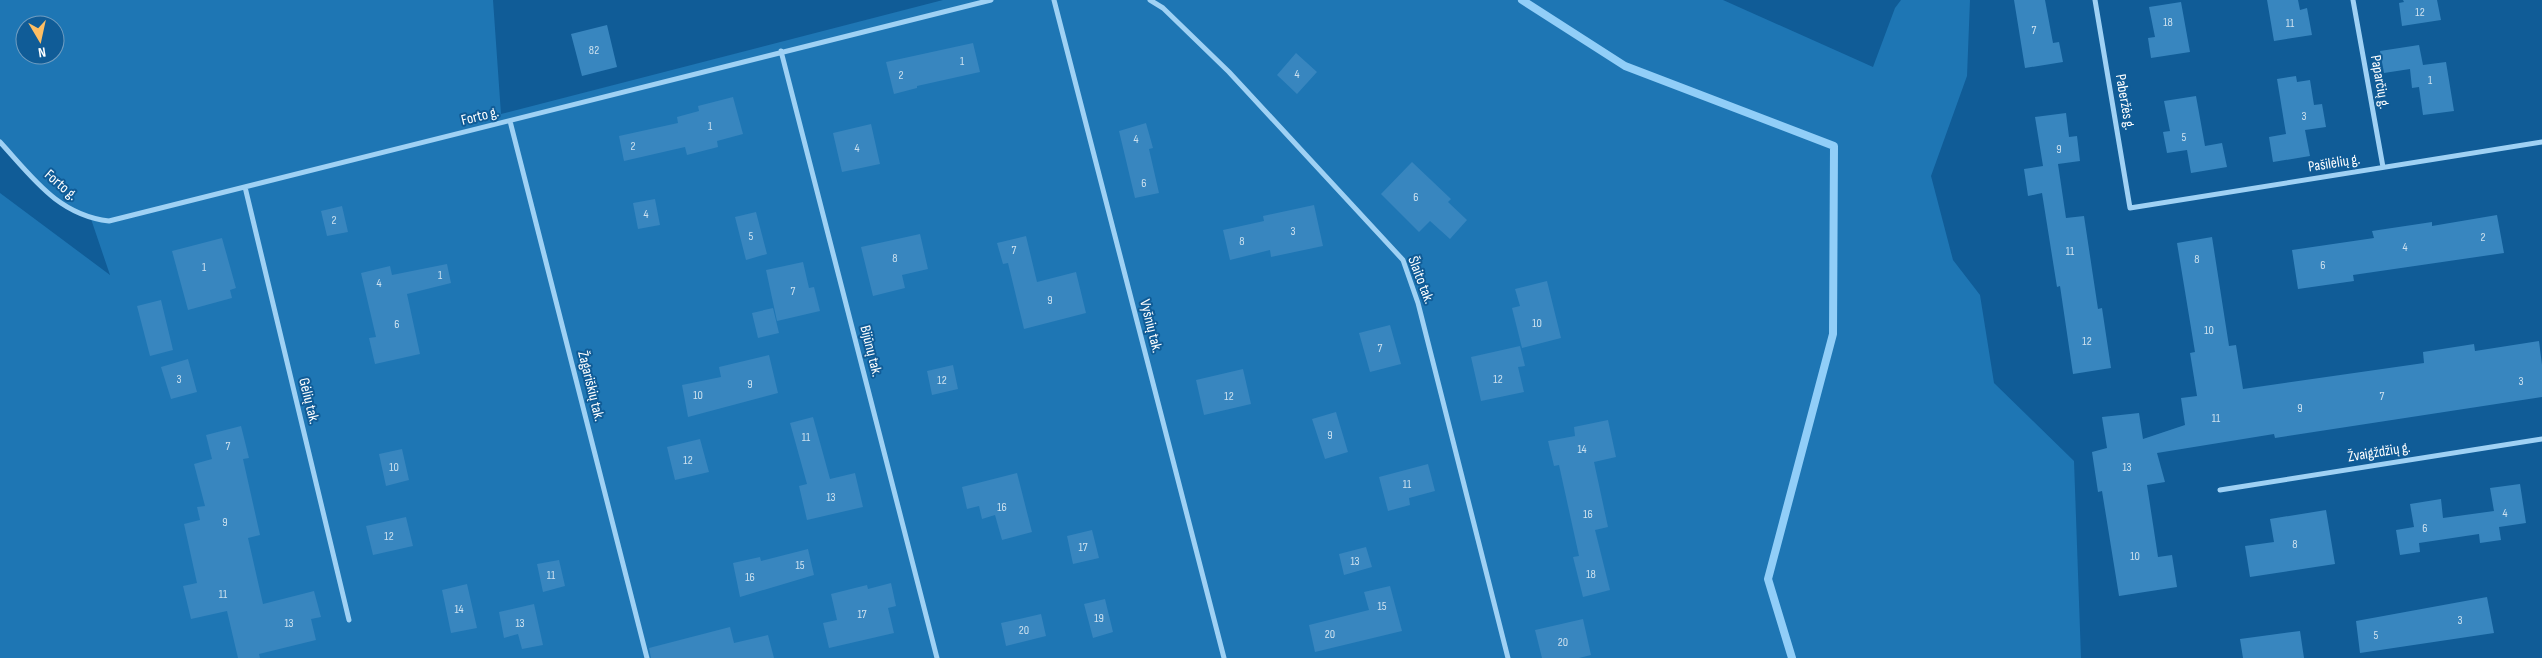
<svg xmlns="http://www.w3.org/2000/svg" width="2542" height="658" font-family="'Sofia Sans Condensed',sans-serif">
	<style>
		.green { fill: #1e76b4; fill-rule: evenodd }
		.lines { fill: none; stroke-linecap: round; stroke-linejoin: round }
		.stream { stroke: #91cef8; stroke-width: 8 }
		.building { fill: #3886bf }
		.street { stroke: #9fd1f4; stroke-width: 5 }
		.labels { text-anchor: middle; dominant-baseline: central; stroke-width: 4; stroke-linejoin: round; paint-order: stroke }
		.number-label { font-size: 12px; fill: #cde1ef }
		.street-label { font-size: 15px; fill: #fff; stroke: #105c97 }
	</style>
	<rect width="100%" height="100%" fill="#105c97"/>
	<path class="green" d="M0,0H493L501,114L943,0H1723L1873,67L1895,8L1901,0H1970L1967,76L1931,176L1953,260L1980,295L1994,383L2074,461L2081,658H0V193L110,275L91,219L59,203L0,142ZM25,25H55V55H25Z"/>
	<g class="lines">
		<path class="stream" d="M1522,0L1625,66L1834,146L1833,334L1768,579L1792,658"/>
	</g>
	<path class="building" d="M2014,0H2045L2053,43L2059,42L2063,62L2025,68Z
		M2267,0H2298L2300,10L2307,8L2312,35L2274,41Z
		M2403,0H2437L2441,20L2402,26L2399,3L2404,2Z
		M2181,2L2190,52L2151,58L2148,38L2155,37L2149,7Z
		M607,25L617,67L582,76L571,34Z
		M973,43L980,72L917,86V88L894,94L886,62Z
		M2419,45L2423,65L2446,62L2454,111L2423,115L2419,87L2412,88L2410,69L2384,73L2380,51Z
		M1296,53L1317,72L1297,94L1277,75Z
		M2296,76L2297,82L2310,80L2314,105L2322,104L2326,127L2305,130L2310,156L2273,162L2269,137L2286,134L2277,79Z
		M2196,96L2205,146L2222,143L2227,167L2191,173L2187,150L2167,153L2163,132L2170,131L2164,101Z
		M733,97L743,134L717,141L718,147L687,155L685,147L624,161L619,136L678,123L677,117L699,111L698,106Z
		M2066,113L2069,137L2077,136L2080,161L2058,164L2066,218L2084,216L2098,309L2102,308L2111,368L2073,374L2060,286L2057,287L2042,193L2028,196L2024,169L2043,166L2035,117Z
		M1146,123L1153,148L1149,149L1159,193L1135,198L1119,131Z
		M871,124L880,164L842,172L833,133Z
		M1412,162L1451,199L1448,202L1467,220L1450,239L1430,221L1419,232L1381,194Z
		M655,199L660,225L638,229L633,203Z
		M1314,205L1323,246L1271,257L1270,250L1230,260L1223,230L1264,221L1263,216Z
		M342,206L348,232L327,236L321,211Z
		M756,212L767,254L746,260L735,217Z
		M2497,215L2504,253L2353,275L2354,281L2298,289L2292,250L2374,238L2372,231L2432,222V226Z
		M920,234L928,269L902,275L905,288L873,296L861,247Z
		M1026,236L1037,282L1076,272L1086,313L1024,329L1008,263L1003,264L997,243Z
		M2212,237L2229,346L2236,345L2243,389L2424,363L2423,352L2474,344L2475,351L2539,341L2542,365V397L2275,438L2274,434L2157,453L2165,482L2147,485L2158,557L2172,555L2177,587L2119,596L2102,491L2098,492L2092,452L2107,448L2102,417L2139,413L2143,439L2185,425L2181,398L2197,396L2190,353L2195,352L2177,243Z
		M222,238L236,288L230,290L232,298L188,310L172,251Z
		M803,262L809,288L814,287L820,311L777,321L766,270Z
		M447,264L451,283L407,294L420,354L375,364L369,338L376,337L361,273L390,266L392,275Z
		M1547,281L1561,338L1522,348L1512,308L1520,306L1515,289Z
		M161,300L173,350L150,356L137,306Z
		M773,308L779,333L758,338L752,313Z
		M1390,325L1401,364L1370,372L1359,333Z
		M1520,346L1525,366L1518,367L1524,392L1481,401L1471,357Z
		M769,355L778,393L688,417L682,385L721,377L719,367Z
		M188,359L197,392L171,399L161,367Z
		M953,365L958,389L932,395L927,371Z
		M1243,369L1251,404L1204,415L1196,380Z
		M1336,412L1348,452L1325,459L1312,419Z
		M813,417L830,479L855,473L863,507L807,520L799,486L807,484L790,423Z
		M1608,420L1616,457L1594,462L1608,527L1595,530L1610,590L1583,597L1573,557L1579,556L1559,465L1554,466L1548,441L1575,436L1574,427Z
		M241,426L249,458L243,459L260,535L248,538L263,604L314,591L321,617L311,619L316,640L259,654L260,658H238L227,611L191,619L183,586L197,583L184,524L200,520L197,507L205,506L194,464L212,459L206,435Z
		M700,439L709,472L675,480L667,447Z
		M402,449L409,480L386,486L379,454Z
		M1428,464L1435,491L1409,498L1410,505L1388,511L1379,477Z
		M1017,473L1032,532L1002,540L995,515L982,519L979,506L967,509L962,487Z
		M2520,484L2526,523L2499,527L2501,540L2480,543L2479,534L2419,543L2420,552L2400,555L2396,530L2414,527L2410,504L2441,499L2443,518L2494,511L2490,488Z
		M2326,510L2335,564L2250,577L2245,546L2274,542L2270,519Z
		M406,517L413,546L373,555L366,526Z
		M1092,530L1099,558L1073,564L1067,536Z
		M1366,547L1372,567L1344,575L1339,554Z
		M808,549L814,575L740,597L733,563L760,557L761,561Z
		M559,560L565,586L543,592L537,564Z
		M891,583L896,606L888,608L894,633L829,648L823,623L837,620L831,594L867,585L868,589Z
		M467,584L477,628L451,633L442,590Z
		M1390,586L1402,631L1315,652L1309,625L1369,610L1364,592Z
		M2487,597L2494,633L2360,653L2356,621Z
		M1105,599L1113,632L1093,638L1084,604Z
		M534,604L543,645L522,649L518,634L504,638L499,612Z
		M1041,614L1046,636L1006,646L1001,623Z
		M1583,619L1591,655L1579,658H1542L1535,630Z
		M730,627L734,643L768,635L774,658H651L649,648Z
		M2300,631L2304,658H2243L2240,639Z"/>
	<g class="lines">
		<path class="street" d="M1054,0L1224,658
			M1150,0L1163,8L1229,72L1403,260L1418,303L1508,658
			M2095,0L2130,208L2542,142
			M2353,0L2383,167
			M781,51L937,658
			M510,121L647,658
			M0,142C33,178 58,215 109,221L991,0
			M245,187L349,620
			M2220,490L2542,439"/>
	</g>
	<g class="labels">
		<g class="number-label">
			<text x="2420" y="12">12</text>
			<text x="2168" y="22">18</text>
			<text x="2290" y="23">11</text>
			<text x="2034" y="30">7</text>
			<text x="594" y="50">82</text>
			<text x="962" y="61">1</text>
			<text x="1297" y="74">4</text>
			<text x="901" y="75">2</text>
			<text x="2430" y="80">1</text>
			<text x="2304" y="116">3</text>
			<text x="710" y="126">1</text>
			<text x="2184" y="137">5</text>
			<text x="1136" y="139">4</text>
			<text x="633" y="146">2</text>
			<text x="857" y="148">4</text>
			<text x="2059" y="149">9</text>
			<text x="1144" y="183">6</text>
			<text x="1416" y="197">6</text>
			<text x="646" y="214">4</text>
			<text x="334" y="220">2</text>
			<text x="1293" y="231">3</text>
			<text x="751" y="236">5</text>
			<text x="2483" y="237">2</text>
			<text x="1242" y="241">8</text>
			<text x="2405" y="247">4</text>
			<text x="1014" y="250">7</text>
			<text x="2070" y="251">11</text>
			<text x="895" y="258">8</text>
			<text x="2197" y="259">8</text>
			<text x="2323" y="265">6</text>
			<text x="204" y="267">1</text>
			<text x="440" y="275">1</text>
			<text x="379" y="283">4</text>
			<text x="793" y="291">7</text>
			<text x="1050" y="300">9</text>
			<text x="1537" y="323">10</text>
			<text x="397" y="324">6</text>
			<text x="2209" y="330">10</text>
			<text x="2087" y="341">12</text>
			<text x="1380" y="348">7</text>
			<text x="179" y="379">3</text>
			<text x="1498" y="379">12</text>
			<text x="942" y="380">12</text>
			<text x="2521" y="381">3</text>
			<text x="750" y="384">9</text>
			<text x="698" y="395">10</text>
			<text x="1229" y="396">12</text>
			<text x="2382" y="396">7</text>
			<text x="2300" y="408">9</text>
			<text x="2216" y="418">11</text>
			<text x="1330" y="435">9</text>
			<text x="806" y="437">11</text>
			<text x="228" y="446">7</text>
			<text x="1582" y="449">14</text>
			<text x="688" y="460">12</text>
			<text x="394" y="467">10</text>
			<text x="2127" y="467">13</text>
			<text x="1407" y="484">11</text>
			<text x="831" y="497">13</text>
			<text x="1002" y="507">16</text>
			<text x="2505" y="513">4</text>
			<text x="1588" y="514">16</text>
			<text x="225" y="522">9</text>
			<text x="2425" y="528">6</text>
			<text x="389" y="536">12</text>
			<text x="2295" y="544">8</text>
			<text x="1083" y="547">17</text>
			<text x="2135" y="556">10</text>
			<text x="1355" y="561">13</text>
			<text x="800" y="565">15</text>
			<text x="1591" y="574">18</text>
			<text x="551" y="575">11</text>
			<text x="750" y="577">16</text>
			<text x="223" y="594">11</text>
			<text x="1382" y="606">15</text>
			<text x="459" y="609">14</text>
			<text x="862" y="614">17</text>
			<text x="1099" y="618">19</text>
			<text x="2460" y="620">3</text>
			<text x="289" y="623">13</text>
			<text x="520" y="623">13</text>
			<text x="1024" y="630">20</text>
			<text x="1330" y="634">20</text>
			<text x="2376" y="635">5</text>
			<text x="1563" y="642">20</text>
		</g>
		<g class="street-label">
			<text transform="translate(2380 82) rotate(80)">Paparčių g.</text>
			<text transform="translate(2125 102) rotate(80)">Paberžės g.</text>
			<text transform="translate(480 116) rotate(-14)">Forto g.</text>
			<text transform="translate(2334 163) rotate(-9)">Pašilėlių g.</text>
			<text transform="translate(61 185) rotate(41)">Forto g.</text>
			<text transform="translate(1421 280) rotate(69)">Šlaito tak.</text>
			<text transform="translate(1151 326) rotate(76)">Vyšnių tak.</text>
			<text transform="translate(871 351) rotate(76)">Bijūnų tak.</text>
			<text transform="translate(591 386) rotate(76)">Žagariškių tak.</text>
			<text transform="translate(309 401) rotate(76)">Gėlių tak.</text>
			<text transform="translate(2379 452) rotate(-9)">Žvaigždžių g.</text>
		</g>
	</g>
	<g transform="translate(40 40) rotate(171)"><circle r="24" fill="#105c97" stroke="#709dc1"/>
	<path d="M0-4L9 19L0 12L-9 19Z" fill="#ffbe63"/>
	<text y="-8" font-size="14" font-weight="bold" text-anchor="middle" fill="#ffffff">N</text>
	</g>
</svg>
